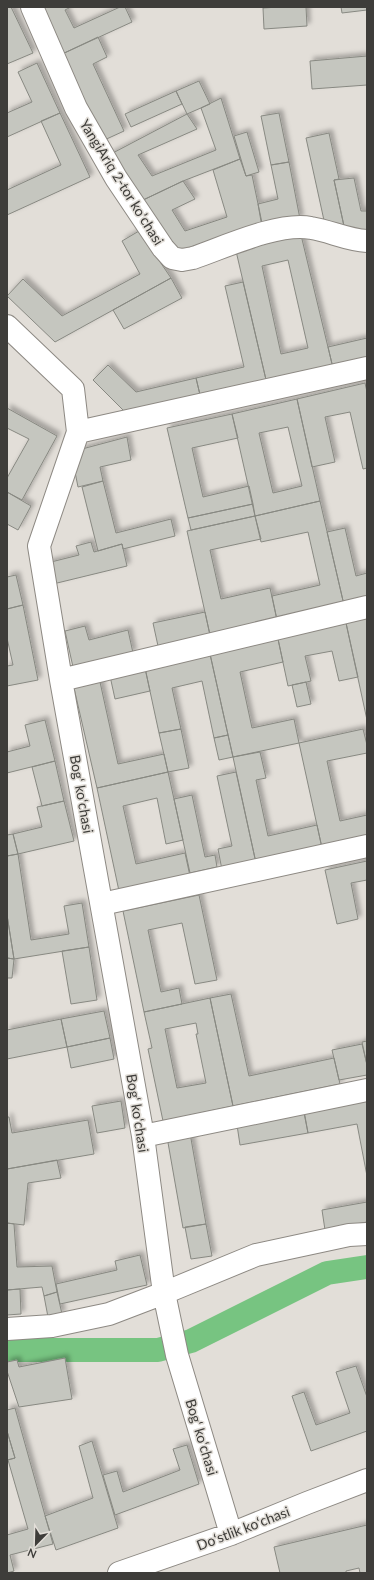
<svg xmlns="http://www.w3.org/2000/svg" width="374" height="1580" font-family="Lato,sans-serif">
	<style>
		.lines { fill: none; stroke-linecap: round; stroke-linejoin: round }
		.canal { stroke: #77c481; stroke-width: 24 }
		.building { fill: #c5c6bf; stroke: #888982; fill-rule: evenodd; filter: url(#shadow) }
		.minor-casing { stroke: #8d8983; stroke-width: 24 }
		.minor { stroke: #fff; stroke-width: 22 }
		.labels { text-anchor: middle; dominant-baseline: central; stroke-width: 3; stroke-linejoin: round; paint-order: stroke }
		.street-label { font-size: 14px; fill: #3e3d3a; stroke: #e2ded8 }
	</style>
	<defs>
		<filter id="shadow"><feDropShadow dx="3.5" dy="-3.5" stdDeviation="2" flood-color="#0004"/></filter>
	</defs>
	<rect width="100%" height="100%" fill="#e2ded8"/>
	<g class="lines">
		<path class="canal" d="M7,1350H158L191,1341L327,1273L367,1267"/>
	</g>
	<path class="building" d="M7,7H11L33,53L7,64Z
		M37,7H71L65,10L74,28L120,7H125L132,22L60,55Z
		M279,7H306L307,26L264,29L263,8Z
		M341,7H367V10L342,13Z
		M98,37L107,57L93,64L124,131L100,142L60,55Z
		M367,56V85L312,89L310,61Z
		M37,63L60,113L7,137V113L32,102L18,72Z
		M199,81L210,104L187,114L176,91Z
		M176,91L182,104L131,127L125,114Z
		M221,98L240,159L183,181L141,201L109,155L187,114L197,129L138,155L152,176L216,150L201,108Z
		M60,113L90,177L7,215V190L61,165L41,121Z
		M279,113L289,162L271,165L261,116Z
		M247,132L259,172L246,176L234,136Z
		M329,133L339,179L334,180L345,231L325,225L306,138Z
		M240,159L246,176L252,175L262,223L176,252L141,201L183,181L195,199L172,210L185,231L227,217L213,170Z
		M289,162L300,219L262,227L258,204L278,199L271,165Z
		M354,178L361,211H367V236L346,235L334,180Z
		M139,231L171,278L55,342L7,296L23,279L62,316L140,274L122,241Z
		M301,235L333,368L267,384L236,251ZM288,260L308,348L281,354L262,266Z
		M171,278L182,298L124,329L113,310Z
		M243,282L267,384L201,399L196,378L244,367L225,286Z
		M367,338V360L333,368L328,347Z
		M108,365L136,392L196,378L201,399L129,416L93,380Z
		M365,383L367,392V468L363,469L350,412L325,417L335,462L312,467L297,399Z
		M297,399L320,501L255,516L232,414ZM288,427L302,486L273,493L259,433Z
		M7,408L57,436L22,500L7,492V478L29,439L7,428Z
		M232,414L238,438L192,448L203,497L249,486L253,504L188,518L167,428Z
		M127,437L131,460L100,467L103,481L78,487L75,472L82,449Z
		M103,481L116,533L171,519L175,536L123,549L122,544L98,551L82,487Z
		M7,492L31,506L18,530L7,524Z
		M320,501L344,605L277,620L272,596L320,585L308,532L261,542L255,516Z
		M253,504L255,516L191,530L188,518Z
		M255,516L261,539L210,550L221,599L270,588L277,620L210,635L187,531Z
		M345,528L356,576L367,573V600L344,605L327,532Z
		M91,542L94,552L122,544L127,566L53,584L47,563L79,555L76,546Z
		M16,575L23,605L7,609V577Z
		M23,605L38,680L7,686V666L13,665L7,638V609Z
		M205,612L210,635L158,646L153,623Z
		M367,618V720L346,623Z
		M346,623L358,677L339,681L332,651L305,656L311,681L288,686L278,639Z
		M85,626L89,640L128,630L133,653L73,667L65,631Z
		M278,639L283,662L240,672L252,728L294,719L299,743L233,757L210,654Z
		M210,654L228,735L214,738L202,681L172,688L181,729L159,733L145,668Z
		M145,668L150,691L115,699L110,676Z
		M100,682L118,764L164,754L168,772L97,788L74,688Z
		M306,682L311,704L297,707L292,685Z
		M45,720L55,761L7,773V752L30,746L25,725Z
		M181,729L189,768L168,772L159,733Z
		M363,729L367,745V753L327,761L340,821L367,815V839L322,848L299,743Z
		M228,735L233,757L219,760L214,738Z
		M260,752L266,778L256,780L268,836L317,825L322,848L256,863L233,757Z
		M55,761L64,801L42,806L32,767Z
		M168,772L183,840L166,844L157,798L123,806L136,864L185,853L190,876L119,891L97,788Z
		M236,772L256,863L222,870L218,849L232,846L217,776Z
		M192,795L205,857L215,855L217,867L190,873L174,799Z
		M64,801L74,841L18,854L13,834L42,827L37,807Z
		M13,834L18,854L7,856V835Z
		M18,854L31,940L69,934L64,906L82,903L89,947L14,959L7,915V856Z
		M367,861V880L351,883L358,919L337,924L325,870Z
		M199,895L217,980L195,984L182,923L148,930L161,992L179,988L182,1004L144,1012L123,911Z
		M7,915L14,959L7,958Z
		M89,947L97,1000L71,1004L62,951Z
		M7,958L14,959L12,978H7Z
		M231,994L249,1076L334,1058L340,1084L233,1106L210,998Z
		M210,998L233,1106L163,1121L148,1049L152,1048L144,1012ZM196,1023L198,1034H196L206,1083L177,1088L165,1029Z
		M104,1011L110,1038L67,1047L61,1019Z
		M61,1019L67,1047L7,1059V1030Z
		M110,1038L114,1059L71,1068L67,1047Z
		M367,1041V1065L362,1042Z
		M362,1044L367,1065V1075L339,1080L332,1050Z
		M367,1094V1176L357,1124L308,1133L303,1105Z
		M121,1101L125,1128L97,1133L92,1106Z
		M304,1113L308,1133L240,1145L237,1125Z
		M7,1117H9L12,1133L88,1120L94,1154L7,1169Z
		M190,1133L206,1224L183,1228L167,1137Z
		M57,1160L61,1178L28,1183L24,1225L7,1223V1169Z
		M367,1202V1222L325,1230L322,1210Z
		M7,1223L14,1224L17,1267L52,1266L57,1292L44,1296L42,1287L7,1290Z
		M206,1224L212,1256L191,1259L185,1227Z
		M140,1255L147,1285L60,1304L56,1284L117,1270L115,1261Z
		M20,1289L21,1314L7,1315V1290Z
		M57,1292L62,1314L48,1317L44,1296Z
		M65,1358L72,1399L19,1407L7,1371V1362L17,1360L19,1367Z
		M356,1366L367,1397V1431L311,1451L292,1396L304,1392L316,1425L350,1413L336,1372Z
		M15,1408L53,1544L10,1555L14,1571L7,1573V1535L28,1529L8,1460L15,1458L7,1431V1410Z
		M7,1431L15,1458L7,1460Z
		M92,1441L118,1528L56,1550L45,1516L93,1498L79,1446Z
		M187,1445L199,1484L115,1515L103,1475L117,1471L123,1492L180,1470L173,1449Z
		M367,1525V1573H360L359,1568L346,1571V1573H280L274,1547Z"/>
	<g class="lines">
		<g class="minor-casing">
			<path id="minor" d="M32,7L76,108L116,178L163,248L172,258L182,260L193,258C225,247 278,222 311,228C330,231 347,240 367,241
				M7,326L73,389L78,432L39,546L61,680L143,1136L164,1293L177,1355L231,1534
				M78,432L367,368
				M61,680L367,607
				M102,904L367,846
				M143,1136L367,1090
				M7,1329L52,1326L109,1314L164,1293L256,1255L349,1235L367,1234
				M119,1573L231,1534L307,1503L367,1480"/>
		</g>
		<use href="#minor" class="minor"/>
	</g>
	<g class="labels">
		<g class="street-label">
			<text transform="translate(122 182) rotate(58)">YangiАriq 2-tor koʼchasi</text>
			<text transform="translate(82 794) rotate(80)">Bogʻ koʻchasi</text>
			<text transform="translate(138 1113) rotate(81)">Bogʻ koʻchasi</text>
			<text transform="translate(202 1437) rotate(73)">Bogʻ koʻchasi</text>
			<text transform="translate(243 1528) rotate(-21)">Doʻstlik koʻchasi</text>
		</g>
	</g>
	<rect width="374" height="1580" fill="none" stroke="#3e3d3a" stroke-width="16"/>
	<g transform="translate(36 1544) rotate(203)" stroke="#e2ded8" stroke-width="3" paint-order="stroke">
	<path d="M0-3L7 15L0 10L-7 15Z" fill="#3e3d3a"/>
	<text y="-6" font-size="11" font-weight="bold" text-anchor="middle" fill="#3e3d3a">N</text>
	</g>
</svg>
